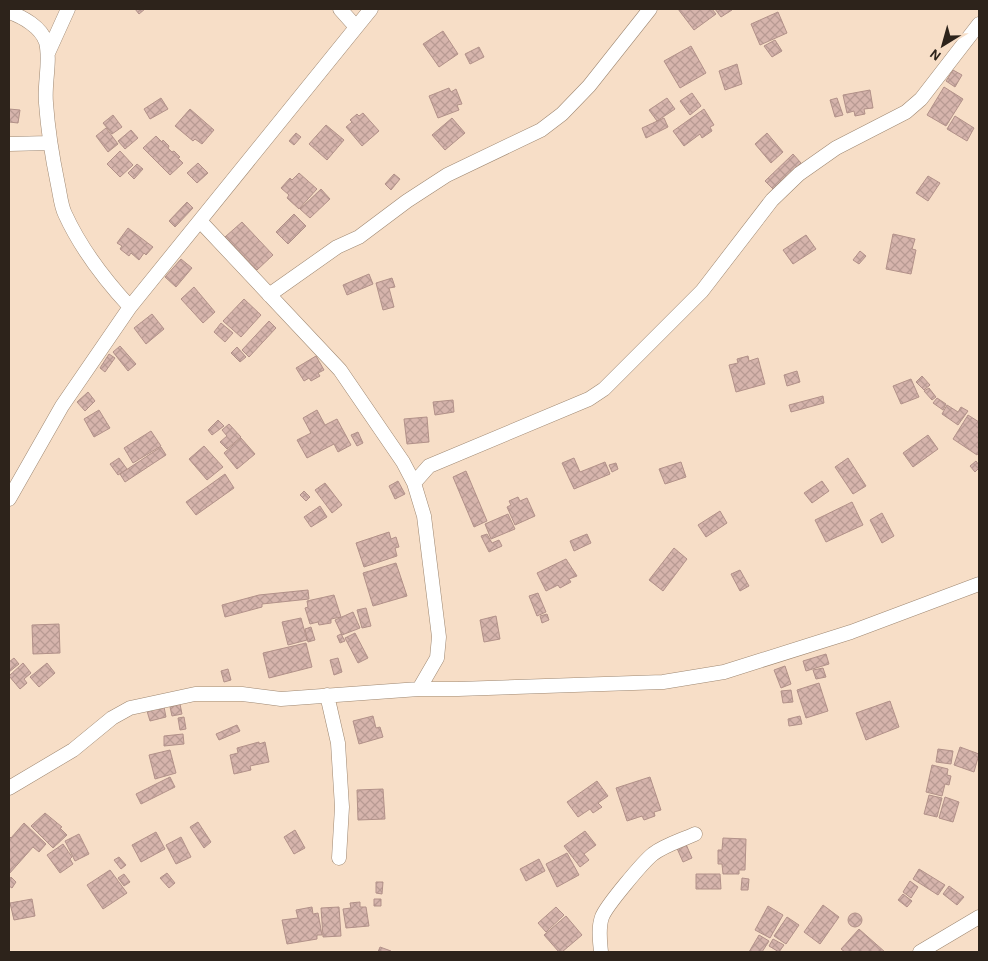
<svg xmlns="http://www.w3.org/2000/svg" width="988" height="961" font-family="'Alegreya Sans',sans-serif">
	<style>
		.building { fill: url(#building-cross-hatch); stroke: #b29189 }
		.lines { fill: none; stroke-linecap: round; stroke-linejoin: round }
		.minor-casing { stroke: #9e8771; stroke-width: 15 }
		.minor { stroke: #fff; stroke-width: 14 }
	</style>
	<defs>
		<pattern id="building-cross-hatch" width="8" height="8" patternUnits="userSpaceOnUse" patternTransform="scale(1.25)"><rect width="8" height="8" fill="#d6b4ac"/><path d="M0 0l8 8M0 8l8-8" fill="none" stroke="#b89a93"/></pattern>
	</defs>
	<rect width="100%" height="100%" fill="#f7dec7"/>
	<path class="building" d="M135,9H145L139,14Z
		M678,9H712L716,14L694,30Z
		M715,9H731L732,10L721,17Z
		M778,12L787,33L760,45L751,24Z
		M443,31L458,54L439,67L423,44Z
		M775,40L782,51L772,57L764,46Z
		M691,46L706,73L680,88L664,61Z
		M479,47L484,57L470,64L465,54Z
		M737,64L742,84L725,90L719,71Z
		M953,70L962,75L955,87L946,81Z
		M944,87L963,99L946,126L927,115Z
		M449,88L451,92L456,89L462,104L457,105L459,110L438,118L429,96Z
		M870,90L873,108L864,109L865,114L855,116L854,111L847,113L843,95Z
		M692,93L701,106L690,115L680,101Z
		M161,98L168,109L150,119L144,109Z
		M667,98L675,109L657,121L649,110Z
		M837,98L843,115L835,117L830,100Z
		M9,109L20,110L18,123L9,122Z
		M190,109L214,130L202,144L195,139L193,141L175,126Z
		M704,109L714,125L710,127L712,131L702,138L700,134L684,146L673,131Z
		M363,113L379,131L362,146L346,127L352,122L350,120L357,114L359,116Z
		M113,115L122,127L112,134L103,123Z
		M955,116L974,128L967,141L947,129Z
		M452,118L465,133L445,150L432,135Z
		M664,118L668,127L646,138L642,128Z
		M326,125L344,140L327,160L309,144Z
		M106,128L118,144L108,152L96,136Z
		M131,130L138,138L125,149L118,141Z
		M296,133L301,137L294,145L289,141Z
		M767,133L783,152L771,163L755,144Z
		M156,136L162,142L163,140L169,146L168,148L172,152L174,151L180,157L178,158L183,163L170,175L143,148Z
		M120,151L133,165L120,177L107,164Z
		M793,154L801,163L773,189L765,181Z
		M198,163L208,173L197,183L187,173Z
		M137,164L143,169L134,179L128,173Z
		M299,173L317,189L299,209L287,198L289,195L281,188L290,178L292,180Z
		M394,174L400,179L391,190L385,184Z
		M928,176L940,183L928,201L916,193Z
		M321,189L330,199L310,218L300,209Z
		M187,202L193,208L175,227L169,221Z
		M294,214L306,226L288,244L276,232Z
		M242,222L273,255L257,270L225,237Z
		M128,228L153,247L146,255L144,253L139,260L131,253L129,256L120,249L122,246L117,243Z
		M893,234L915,239L912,249L916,250L911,274L886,269Z
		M806,235L816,249L793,264L783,250Z
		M860,251L866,256L859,264L853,260Z
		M181,259L192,268L176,287L165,277Z
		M369,274L373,284L347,295L343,285Z
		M392,278L395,287L389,288L394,307L383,310L376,283Z
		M194,287L215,312L203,323L181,299Z
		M244,299L261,315L241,337L223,321Z
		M152,314L164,329L146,344L134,328Z
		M269,321L276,328L249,357L242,350Z
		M221,323L233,333L225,342L214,332Z
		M120,346L136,364L128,371L113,352Z
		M237,347L246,357L240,362L231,353Z
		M109,354L115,358L105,372L100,368Z
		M316,356L324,370L318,373L320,376L311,381L309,378L304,381L296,368Z
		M748,356L749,361L758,358L765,384L736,392L729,365L738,363L737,359Z
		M797,371L800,382L787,386L784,375Z
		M922,376L930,385L924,390L916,382Z
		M911,379L919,397L901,404L893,386Z
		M929,388L936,397L932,400L924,391Z
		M88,392L95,401L85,411L77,402Z
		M823,396L824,403L791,412L789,405Z
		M937,398L946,404L943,410L933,403Z
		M453,400L454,412L435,415L433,402Z
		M947,405L958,412L961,407L968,411L958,425L942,414Z
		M99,410L110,428L94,437L84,419Z
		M317,410L325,425L337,419L351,445L338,452L334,444L307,458L297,440L311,433L303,418Z
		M968,415L979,422V452L977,455L953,439Z
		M427,417L429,442L407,444L404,419Z
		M218,420L224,426L212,435L208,430Z
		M229,424L241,437L227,449L220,442L227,436L222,430Z
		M151,431L161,446L133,463L124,448Z
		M358,432L363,443L357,446L351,435Z
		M928,435L938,449L913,467L903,453Z
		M241,438L255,454L237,469L224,453Z
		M204,446L223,467L207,480L189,459Z
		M161,447L166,455L125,482L120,474Z
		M119,458L127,469L118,475L110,464Z
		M574,458L580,472L605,462L610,474L574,489L562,463Z
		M848,458L866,486L853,494L835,467Z
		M976,461L979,465V468L975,472L970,466Z
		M681,462L686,477L665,484L659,469Z
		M616,463L618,469L612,472L609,465Z
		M466,471L487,521L474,527L453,477Z
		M225,474L234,488L196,515L186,502Z
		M398,481L405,494L395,499L389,486Z
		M822,481L829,491L812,503L804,493Z
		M325,483L342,505L332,513L315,490Z
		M304,491L310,497L306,501L300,495Z
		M518,497L520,501L527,498L535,516L515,525L507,507L511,505L509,501Z
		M852,502L863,525L826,542L815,520Z
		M320,506L327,517L311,527L304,517Z
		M720,511L727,523L706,537L698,525Z
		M882,513L894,536L882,543L870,520Z
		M508,514L515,529L491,539L485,524Z
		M389,532L391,539L396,537L399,547L395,548L397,556L364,567L356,543Z
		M487,534L492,543L499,540L502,546L489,552L481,536Z
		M587,534L591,543L574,551L570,541Z
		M674,548L687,559L663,591L649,580Z
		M566,559L577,576L569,579L571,582L560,588L558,585L546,591L537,573Z
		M396,563L407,596L373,606L363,573Z
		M740,570L749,586L740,591L731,574Z
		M308,590L309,599L262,604V607L225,617L222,605L259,595Z
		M538,593L546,612L537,616L529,596Z
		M334,595L341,617L331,619V623L319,625L318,622L310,624L305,608L308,607L307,601Z
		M366,608L371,626L362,628L357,610Z
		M353,612L360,628L342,635L335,620Z
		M547,614L549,620L542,623L540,616Z
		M496,616L500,639L484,642L480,620Z
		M301,618L307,640L288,645L282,622Z
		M59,624L60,653L33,654L32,625Z
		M311,627L315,640L308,642L305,629Z
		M355,633L368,658L358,663L345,638Z
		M341,634L345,641L340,643L337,636Z
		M306,643L312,667L269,678L263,653Z
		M826,654L829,664L806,671L803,661Z
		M14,658L19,664L9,672V662Z
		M338,658L342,672L334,675L330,660Z
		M23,663L31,673L24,679L27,683L20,689L9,676Z
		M47,663L55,673L39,687L30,677Z
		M785,666L791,684L781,688L774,670Z
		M823,668L826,677L816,679L813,670Z
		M228,669L231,680L224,682L221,671Z
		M819,683L828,711L806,718L797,690Z
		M791,690L793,702L783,703L781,691Z
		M890,701L899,727L866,740L856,713Z
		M180,704L182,714L172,716L170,707Z
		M164,707L166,717L150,721L147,711Z
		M373,716L376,728L380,727L383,737L359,744L353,721Z
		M800,716L802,724L789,726L788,719Z
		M184,717L186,729L180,730L178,718Z
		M237,725L240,731L219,740L216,734Z
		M183,734L184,744L164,746V736Z
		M259,742V744L265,742L269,762L250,766L251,770L234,774L230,755L238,753L237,748Z
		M960,747L979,754L974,772L954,765Z
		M938,749L953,751L951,764L936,762Z
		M170,750L176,773L155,779L149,755Z
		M932,765L948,769L947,775L951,776L949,785L945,784L942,796L926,792Z
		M170,777L175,787L141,804L136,794Z
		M650,777L661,810L654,812L655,816L644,820L642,816L627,821L616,788Z
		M597,781L608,796L598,803L602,807L593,813L590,809L578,817L567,802Z
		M383,789L385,819L358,820L357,790Z
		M929,795L942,798L937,817L924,814Z
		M945,797L959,802L953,822L939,818Z
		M45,813L62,827L60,828L67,835L53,848L31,826Z
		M198,822L211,842L204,848L190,827Z
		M24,823L46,844L39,852L33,847L9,874V836L11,838Z
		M295,830L305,848L294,854L284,837Z
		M585,831L596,845L584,854L589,860L580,867L564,846Z
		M156,832L165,849L141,862L132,845Z
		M79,834L89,854L75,861L65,841Z
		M181,837L191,857L176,864L166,845Z
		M723,838L746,839L745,870H739V874H723L722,864H718V850H722Z
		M685,842L692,858L683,862L676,846Z
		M63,844L72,857L70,859L73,864L60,873L47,855Z
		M567,853L579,875L557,887L546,864Z
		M119,857L126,865L121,869L114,860Z
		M539,859L545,871L526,881L520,869Z
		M919,869L945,885L938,895L913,879Z
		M110,870L127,893L103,909L87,885Z
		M167,873L175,883L169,888L160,878Z
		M124,874L130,882L124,886L118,878Z
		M696,874H720L721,889H696Z
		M11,877L16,882L12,888L9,886V880Z
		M742,878L749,879L748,890H741Z
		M910,881L918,887L911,898L903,892Z
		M376,882H383L382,894L376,893Z
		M949,886L964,897L957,905L943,894Z
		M903,894L912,901L907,907L898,900Z
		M32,899L35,916L14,920L10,903Z
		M374,899H381V906H374Z
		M360,902V907H366L369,926L346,928L343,909L351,908L350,903Z
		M823,905L839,917L820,944L804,932Z
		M768,906L783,915L770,938L755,930Z
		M312,907L313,914L318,913L322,935H317V939L287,944L282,920L298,918L296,910Z
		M339,907L341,936L323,937L321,908Z
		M556,907L564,915L546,932L538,923Z
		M848 920a7 7 0 1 1 14 0a7 7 0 1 1-14 0Z
		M566,916L582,935L562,952H559L544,935Z
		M787,917L799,925L786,944L774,936Z
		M859,929L885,952H845L841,949Z
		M759,935L769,941L762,952H749Z
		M773,939L784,945L779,952L769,946Z
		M380,947L391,951L390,952H378Z"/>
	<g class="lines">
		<g class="minor-casing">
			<path id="minor" d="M340,9L356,27
				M9,12C23,17 41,27 46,42C51,61 44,83 46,103C48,132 52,156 58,185C60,194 61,206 65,214C81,249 105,280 130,307
				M48,53L68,9
				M9,144L49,143
				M200,221L340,370L403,462L414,483L424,516L439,637L437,658L419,689
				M269,295L337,247L359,237L407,201L447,175L541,130L562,114L589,86L650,9
				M414,483L429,466L589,399L604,389L702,291L772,200L799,174L836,148L906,112L921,99L979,24
				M9,499L62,406L130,307L371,9
				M327,695L338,743L342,807L339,858
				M9,788L73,750L112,718L130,708L195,694H242L281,699L419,689H458L663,682L724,672L851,632L979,584
				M601,952C600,941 598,928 602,917C606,906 643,862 653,854C665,845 682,840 695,834
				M920,952L979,917"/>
		</g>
		<use href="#minor" class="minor"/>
	</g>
	<rect width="988" height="961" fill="none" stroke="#2d231b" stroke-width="20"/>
	<g transform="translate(943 45) rotate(217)" stroke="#f7dec7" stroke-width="4" paint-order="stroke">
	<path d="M0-4L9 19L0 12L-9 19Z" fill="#2d231b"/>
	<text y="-8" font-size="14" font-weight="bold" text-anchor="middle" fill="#2d231b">N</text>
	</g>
</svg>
